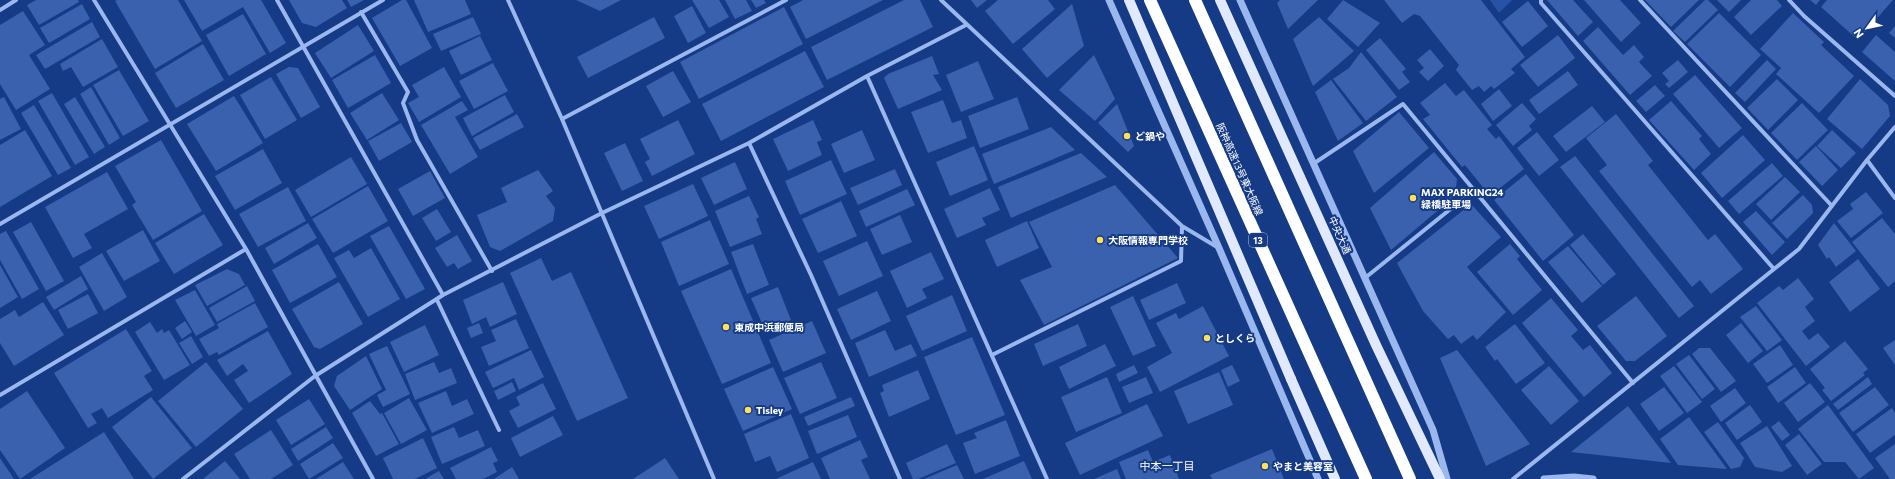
<svg xmlns="http://www.w3.org/2000/svg" width="1895" height="479" font-family="Commissioner,'Noto Sans JP',sans-serif">
	<style>
		.green { fill: #2752a5 }
		.building { fill: #3961ae }
		.lines { fill: none; stroke-linecap: round; stroke-linejoin: round }
		.minor { stroke: #9ab7ee; stroke-width: 4 }
		.tertiary { stroke: #9ab7ee; stroke-width: 7 }
		.primary { stroke: #e1e9ff; stroke-width: 10 }
		.motorway { stroke: #fff; stroke-width: 12 }
		.primary-bridge { stroke: #e1e9ff; stroke-width: 10 }
		.poi-dot { fill: #ffe057; stroke: #153a86; stroke-width: 1.5 }
		.labels { text-anchor: middle; dominant-baseline: central; stroke-width: 4; stroke-linejoin: round; paint-order: stroke }
		.shield { fill: #153a86; stroke: #b9c4db; stroke-width: 1 }
		.shield-label { font-size: 9px; font-weight: bold; fill: #fff }
		.poi-label { font-size: 10px; font-weight: bold; fill: #fff; stroke: #153a86; text-anchor: start }
		.street-label { font-size: 10px; fill: #fff; stroke: #153a86 }
		.neighbourhood-label { font-size: 11px; fill: #fff; stroke: #153a86 }
	</style>
	<rect width="100%" height="100%" fill="#153a86"/>
	<path class="green" d="M1490,0H1512L1499,13Z"/>
	<path class="building" d="M36,0H78L79,2L39,25L27,5Z
		M117,0H178L202,41L155,69L115,1Z
		M184,0H261L286,43L270,53L243,7L202,31Z
		M289,0H342L347,8L316,27L302,23Z
		M347,0H364L351,7Z
		M402,0H406L432,48L400,66L372,18Z
		M414,0H465L471,14L428,32Z
		M576,0H621L600,11Z
		M692,0H719L729,17L709,28Z
		M725,0H746L752,11L735,19Z
		M751,0H764L766,3L756,8Z
		M803,0H883L806,39L790,7Z
		M904,0H920L933,27L827,80L811,47Z
		M971,0H987L977,8Z
		M998,0H1048L1055,9L1013,44L985,11Z
		M1280,0H1318L1288,29L1277,3Z
		M1343,0L1380,23L1358,47L1327,19Z
		M1384,0H1481L1525,57L1511,69L1515,73L1494,89L1491,86L1484,92L1479,86L1472,90L1456,70L1459,65L1420,16L1414,14L1402,23Z
		M1547,0H1573L1593,22L1578,36Z
		M1584,0H1620L1641,23L1621,42Z
		M1645,0H1699L1671,27Z
		M1705,0H1708L1718,10L1685,42L1673,31Z
		M1717,0H1741L1729,12Z
		M1751,0H1777L1782,6L1751,35L1734,17Z
		M1810,0H1820L1816,5Z
		M1827,0H1893L1858,40L1821,7Z
		M1528,1L1548,26L1522,47L1502,22Z
		M82,4L90,19L49,43L40,28Z
		M1072,4L1084,46L1047,78L1022,49Z
		M692,6L706,33L688,43L674,16Z
		M784,7L803,44L699,99L680,62Z
		M23,11L45,45L29,55L50,89L16,110L0,84V25Z
		M1719,13L1761,55L1730,87L1687,44Z
		M1793,13L1824,42L1821,45L1854,76L1819,113L1776,74L1781,68L1760,49Z
		M243,14L266,54L229,76L206,35Z
		M473,17L481,34L441,51L433,34Z
		M654,17L665,38L588,78L577,57Z
		M1319,17L1354,51L1313,86L1293,39Z
		M92,22L100,37L45,69L36,55Z
		M358,25L374,51L331,78L315,53Z
		M1895,26V38L1889,33Z
		M1598,27L1623,55L1634,45L1644,57L1639,62L1652,76L1630,95L1583,41Z
		M1558,35L1575,58L1538,87L1520,65Z
		M1876,35L1895,52V81L1862,52Z
		M480,36L492,60L461,75L449,51Z
		M1380,38L1406,69L1402,72L1410,82L1399,90L1366,50Z
		M102,39L118,67L83,87L71,67L63,71L60,64Z
		M203,44L224,80L176,108L155,73Z
		M1430,49L1444,66L1428,81L1419,72L1424,68L1417,60Z
		M805,51L824,87L721,141L702,104Z
		M1361,52L1397,97L1366,121L1333,79L1349,68Z
		M375,55L391,83L348,108L332,80Z
		M1094,55L1115,99L1095,121L1059,90Z
		M932,56L939,74L933,75L942,90L898,109L884,78L888,74Z
		M1678,60L1688,72L1669,88L1665,84L1669,81L1662,73Z
		M1767,60L1776,69L1745,102L1735,93Z
		M978,61L994,99L961,112L946,75Z
		M493,63L508,91L474,109L459,81Z
		M289,67L298,68L320,107L301,118L276,74Z
		M444,67L461,97L419,122L408,103L419,97L412,85Z
		M119,70L149,121L123,136L93,85Z
		M673,71L691,102L663,117L646,86Z
		M1568,71L1578,85L1539,114L1529,100Z
		M1695,75L1742,128L1719,148L1673,94Z
		M271,77L297,120L265,139L240,95Z
		M1777,79L1798,100L1768,130L1747,108Z
		M1860,79L1888,105L1890,116L1862,149L1827,119Z
		M1331,80L1363,123L1338,141L1315,92Z
		M1445,83L1456,96L1464,90L1492,125L1487,129L1496,139L1499,136L1524,169L1490,196L1465,165L1462,167L1423,119L1430,115L1420,103Z
		M1655,85L1665,96L1646,112L1636,101Z
		M91,87L120,138L109,145L80,94Z
		M1499,89L1512,106L1493,121L1481,104Z
		M52,93L89,157L75,165L38,101Z
		M382,93L399,120L367,140L350,113Z
		M505,95L514,112L472,136L463,118Z
		M234,96L263,143L216,171L187,124Z
		M4,97L21,129L0,140V99Z
		M75,97L105,147L94,154L64,104Z
		M1017,97L1029,129L980,148L968,116Z
		M943,100L952,123L961,120L967,138L928,153L911,112Z
		M462,101L468,110L455,117L478,157L450,174L421,125Z
		M1671,101L1702,136L1699,139L1711,154L1694,170L1649,120Z
		M1522,103L1536,119L1529,126L1532,130L1513,146L1496,125Z
		M1802,103L1828,130L1797,160L1771,133Z
		M1117,104L1134,146L1128,152L1098,123Z
		M34,105L71,168L58,175L21,113Z
		M1592,106L1605,122L1566,152L1553,136Z
		M1399,112L1429,148L1374,193L1353,151Z
		M517,114L524,127L480,150L473,138Z
		M1616,114L1653,161L1648,165L1708,240L1715,234L1743,269L1711,294L1700,280L1692,287L1599,171L1607,165L1586,138Z
		M678,120L695,154L652,176L645,162L650,159L640,139Z
		M813,120L822,140L817,142L822,155L788,171L773,139Z
		M401,123L412,142L379,161L368,141Z
		M1051,127L1075,150L994,184L982,154Z
		M25,130L52,176L0,207V145Z
		M862,130L875,160L844,173L831,144Z
		M1832,130L1856,153L1841,168L1817,146Z
		M1537,132L1559,160L1539,176L1517,148Z
		M1743,135L1765,160L1722,198L1701,173Z
		M161,140L202,211L153,240L132,205L136,202L115,166Z
		M625,143L643,181L622,191L604,153Z
		M974,146L988,180L950,196L936,162Z
		M1816,146L1838,170L1822,186L1799,162Z
		M263,149L282,183L235,210L215,176Z
		M1434,152L1457,179L1455,196L1391,250L1370,208Z
		M1081,153L1107,177L1011,218L998,187Z
		M1575,156L1694,306L1679,318L1560,167Z
		M351,157L367,184L311,217L295,190Z
		M831,160L847,194L800,215L785,181Z
		M735,162L747,189L714,205L701,178Z
		M1772,163L1783,176L1739,214L1728,201Z
		M895,169L902,185L858,205L850,188Z
		M538,170L553,191L546,196L555,208L553,221L500,251L490,247L477,215L507,202L501,188Z
		M430,171L445,198L413,216L398,189Z
		M107,172L128,209L84,234L92,248L73,258L45,207Z
		M1526,174L1574,235L1543,261L1494,200Z
		M1785,177L1800,192L1771,220L1756,204Z
		M693,184L708,216L659,239L644,206Z
		M1115,185L1178,258L1044,325L1020,280L1052,267L1029,222Z
		M368,186L388,221L333,253L312,219Z
		M288,187L306,221L258,247L239,214Z
		M990,188L1000,210L982,218L986,225L957,238L944,209Z
		M907,189L915,205L866,227L859,211Z
		M1866,192L1883,213L1851,238L1837,221L1853,209L1850,204Z
		M1803,195L1812,205L1813,213L1787,239L1772,223Z
		M749,196L759,217L756,219L762,234L730,247L715,211Z
		M841,201L857,236L818,253L802,219Z
		M1471,204L1501,237L1467,267L1506,312L1477,340L1473,335L1461,344L1454,335L1448,339L1423,311L1397,263Z
		M437,209L451,232L436,241L422,218Z
		M1756,211L1785,242L1772,255L1743,222Z
		M204,214L223,245L174,274L155,243Z
		M900,215L912,242L882,255L870,229Z
		M1882,218L1895,234V281L1888,287L1852,242Z
		M710,220L729,264L679,286L661,242Z
		M1027,221L1039,248L997,267L985,240Z
		M31,222L64,281L46,291L13,232Z
		M308,223L317,238L274,264L265,248Z
		M1834,223L1856,251L1836,267L1829,257L1827,259L1818,245Z
		M389,226L425,289L406,299L370,236Z
		M143,230L160,261L124,281L106,251Z
		M6,231L39,289L22,299L0,260V234Z
		M1583,234L1616,274L1603,285L1570,245Z
		M457,235L472,261L458,269L454,263L447,267L435,248Z
		M867,241L883,276L839,296L823,261Z
		M318,244L337,277L290,303L272,270Z
		M753,244L769,285L747,294L731,252Z
		M1510,244L1520,256L1517,259L1542,290L1513,315L1477,272Z
		M1568,246L1602,286L1582,303L1548,262Z
		M371,248L400,299L368,317L334,258L349,250L354,258Z
		M931,252L944,279L922,289L927,298L907,308L890,271Z
		M102,253L127,297L104,311L79,267Z
		M541,258L552,281L571,272L628,398L577,421L510,273Z
		M1858,259L1880,289L1850,312L1829,282Z
		M0,265L18,297L0,308Z
		M227,269L239,274L245,285L207,306L195,285Z
		M731,269L771,363L722,384L681,291Z
		M81,276L88,289L54,310L46,297Z
		M1798,278L1814,299L1805,307L1815,321L1802,331L1809,340L1818,333L1830,347L1806,366L1757,303L1779,286L1783,290Z
		M339,282L363,324L320,349L314,347L292,309Z
		M503,282L517,314L490,327L486,317L472,324L463,300Z
		M1177,283L1186,303L1149,320L1140,300Z
		M247,286L255,301L217,322L209,308Z
		M778,287L791,320L765,330L751,298Z
		M195,290L215,325L196,336L175,300Z
		M877,291L891,321L851,340L837,309Z
		M88,294L98,313L68,329L58,310Z
		M952,295L967,331L922,351L906,316Z
		M1133,296L1156,346L1133,356L1110,307Z
		M1636,296L1667,336L1635,361H1626L1597,326Z
		M1551,298L1578,330L1571,336L1583,350L1590,345L1612,373L1584,397L1522,323Z
		M43,302L64,335L14,366L0,343V319L15,310L19,317Z
		M255,303L268,327L219,355L217,352L209,356L199,339L219,328L217,324Z
		M1203,306L1229,356L1160,392L1147,367L1172,353L1156,323L1176,313L1179,319Z
		M1756,306L1782,340L1767,351L1740,317Z
		M516,319L529,348L489,366L481,347L496,341L491,330Z
		M185,321L192,332L182,339L175,328Z
		M812,321L826,353L783,372L769,340Z
		M150,322L157,333L162,329L164,333L169,330L190,365L164,380L135,332Z
		M479,323L483,333L471,338L467,328Z
		M1741,323L1763,351L1748,363L1726,335Z
		M1078,324L1087,346L1043,366L1034,344Z
		M1515,324L1545,363L1516,384L1497,359L1495,361L1485,347Z
		M425,325L439,355L404,372L390,342Z
		M126,329L152,371L144,376L153,390L108,418L102,408L91,414L97,423L88,428L54,373Z
		M885,330L895,351L911,344L917,356L869,377L855,343Z
		M268,331L292,374L249,403L234,380L248,371L243,364L227,376L217,360Z
		M191,336L203,357L192,364L179,343Z
		M972,337L1005,415L956,435L924,357Z
		M1895,340V365L1883,348Z
		M1845,341L1868,369L1863,373L1865,375L1831,401L1822,390L1825,388L1810,369Z
		M1105,344L1116,366L1069,389L1059,367Z
		M1780,345L1793,365L1767,383L1753,364Z
		M387,346L410,394L383,407L377,395L386,390L369,354Z
		M1699,348H1710L1736,381L1721,392L1692,354Z
		M531,350L544,377L519,390L514,378L493,388L485,372Z
		M1457,350L1530,444L1486,466L1440,358Z
		M1689,355L1715,389L1702,399L1676,364Z
		M366,356L382,389L350,410L334,386L337,376Z
		M206,362L243,409L196,447L158,401Z
		M434,362L439,373L451,368L457,383L415,400L405,374Z
		M821,362L837,398L800,414L784,378Z
		M1134,365L1138,373L1119,382L1116,374Z
		M1232,365L1240,381L1228,387L1221,370Z
		M1549,366L1579,401L1551,425L1521,390Z
		M1674,366L1702,402L1687,413L1660,376Z
		M773,367L792,409L743,431L724,389Z
		M1795,367L1806,383L1778,403L1767,387Z
		M918,370L930,399L889,417L880,393L884,391L882,385Z
		M1219,372L1233,405L1188,424L1174,391Z
		M1107,377L1122,413L1076,432L1061,397Z
		M1146,377L1153,393L1129,403L1122,387Z
		M1868,377L1872,384L1838,410L1833,404Z
		M512,382L516,391L498,400L494,391Z
		M543,383L556,409L518,428L509,411L520,405L516,397Z
		M1810,383L1825,402L1798,422L1784,403Z
		M1664,387L1684,413L1659,431L1640,404Z
		M1875,387L1889,405L1853,432L1839,413Z
		M1735,388L1746,403L1721,422L1710,406Z
		M27,391L65,448L20,479L0,450V409Z
		M446,391L452,406L467,399L474,414L432,433L418,403Z
		M151,397L192,448L153,479L112,427Z
		M851,397L855,406L808,426L804,417Z
		M409,398L427,430L401,444L384,413Z
		M309,399L325,424L291,445L276,420Z
		M370,401L380,414L382,413L399,444L376,456L352,413Z
		M1147,404L1163,436L1080,475L1065,443Z
		M1750,405L1762,422L1737,440L1725,423Z
		M1828,405L1874,468L1859,479L1845,462H1824L1798,429Z
		M1628,406L1671,463L1571,452Z
		M1892,408L1895,413V435L1870,453L1856,434Z
		M791,414L809,458L777,472L770,456L755,462L744,434Z
		M848,415L857,437L817,454L808,431Z
		M553,416L563,435L520,457L511,438Z
		M1689,417L1727,469L1678,465L1660,439Z
		M1006,420L1020,456L975,474L963,443L977,438L974,433Z
		M1779,421L1790,435L1782,441L1771,427Z
		M1718,422L1744,458L1740,467L1731,469L1704,432Z
		M1767,426L1792,466L1782,472L1755,467L1740,443Z
		M326,427L333,438L298,461L291,449Z
		M454,427L459,438L478,430L485,446L442,464L431,437Z
		M271,430L293,465L271,479H250L234,454Z
		M104,432L134,479H30Z
		M1799,434L1822,464L1807,475L1785,445Z
		M423,438L437,468L415,479H393L383,458Z
		M860,440L868,457L861,460L870,479H830L821,458Z
		M333,443L343,458L309,479L300,464Z
		M947,444L956,463L918,479H913L906,463Z
		M1895,444V479H1890L1875,458Z
		M491,447L498,461L493,463L497,472L483,479H456L450,468Z
		M1272,449L1284,479H1212L1210,475Z
		M1148,450L1153,462L1170,455L1179,479H1126L1119,462Z
		M0,458L14,479H0Z
		M665,458L679,479H633Z
		M225,461L240,479H203Z
		M1024,461L1032,479H983Z
		M343,462L354,479H316Z
		M813,462L821,479H776Z
		M957,465L964,479H924Z
		M512,467L519,479H494Z
		M1117,469L1121,479H1094Z
		M439,471L444,479H425Z"/>
	<g class="lines">
		<path class="minor" d="M94,0L246,249L373,479
			M277,0L443,295
			M508,0L562,119L714,479
			M941,0L1182,226L1217,247
			M1541,0V3L1774,269
			M1640,0L1832,206
			M1789,0L1804,16L1895,96
			M0,10L16,0
			M361,12L408,92L403,103L417,140L492,271
			M867,76L1047,479
			M562,119L786,0
			M749,143L811,275L900,479
			M1867,160L1895,198
			M1313,164L1403,104L1633,383
			M0,224L383,0
			M1365,278L1474,190
			M437,300L499,430
			M992,355L1181,261L1182,226
			M0,395L246,249
			M183,479L315,376L443,295L602,213L749,143L867,76L966,25
			M1513,479L1799,249L1867,160L1895,127"/>
		<path class="tertiary" d="M1109,0L1219,248L1318,479
			M1240,0L1433,430L1447,479
			M1544,479L1574,477L1593,479"/>
		<path class="primary" d="M1220,0L1376,345L1440,479
			M1291,379L1335,479"/>
		<path class="motorway" d="M1150,0L1366,479
			M1195,0L1410,479"/>
		<path class="primary-bridge" d="M1129,0L1291,379"/>
	</g>
	<g class="poi-dot">
		<circle cx="1127" cy="136" r="4"/>
		<circle cx="1413" cy="198" r="4"/>
		<circle cx="1100" cy="240" r="4"/>
		<circle cx="726" cy="327" r="4"/>
		<circle cx="1207" cy="338" r="4"/>
		<circle cx="748" cy="410" r="4"/>
		<circle cx="1265" cy="466" r="4"/>
	</g>
	<g class="labels">
		<rect class="shield" x="1249" y="233" width="18" height="14" rx="3"/>
		<g class="shield-label">
			<text x="1258" y="240">13</text>
		</g>
		<g class="poi-label">
			<text x="1135" y="136">ど鍋や</text>
			<text x="1421" y="192">MAX PARKING24<tspan x="1421" dy="12">緑橋駐車場</tspan></text>
			<text x="1108" y="240">大阪情報専門学校</text>
			<text x="734" y="327">東成中浜郵便局</text>
			<text x="1215" y="338">としくら</text>
			<text x="756" y="410">Tisley</text>
			<text x="1273" y="466">やまと美容室</text>
		</g>
		<g class="street-label">
			<text transform="translate(1240 169) rotate(66)">阪神高速13号東大阪線</text>
			<text transform="translate(1340 235) rotate(66)">中央大通</text>
		</g>
		<g class="neighbourhood-label">
			<text x="1167" y="465">中本一丁目</text>
		</g>
	</g>
	<g transform="translate(1867 28) rotate(237)" stroke="#153a86" stroke-width="3" paint-order="stroke">
	<path d="M0-3L7 15L0 10L-7 15Z" fill="#ffffff"/>
	<text y="-6" font-size="11" font-weight="bold" text-anchor="middle" fill="#ffffff">N</text>
	</g>
</svg>
